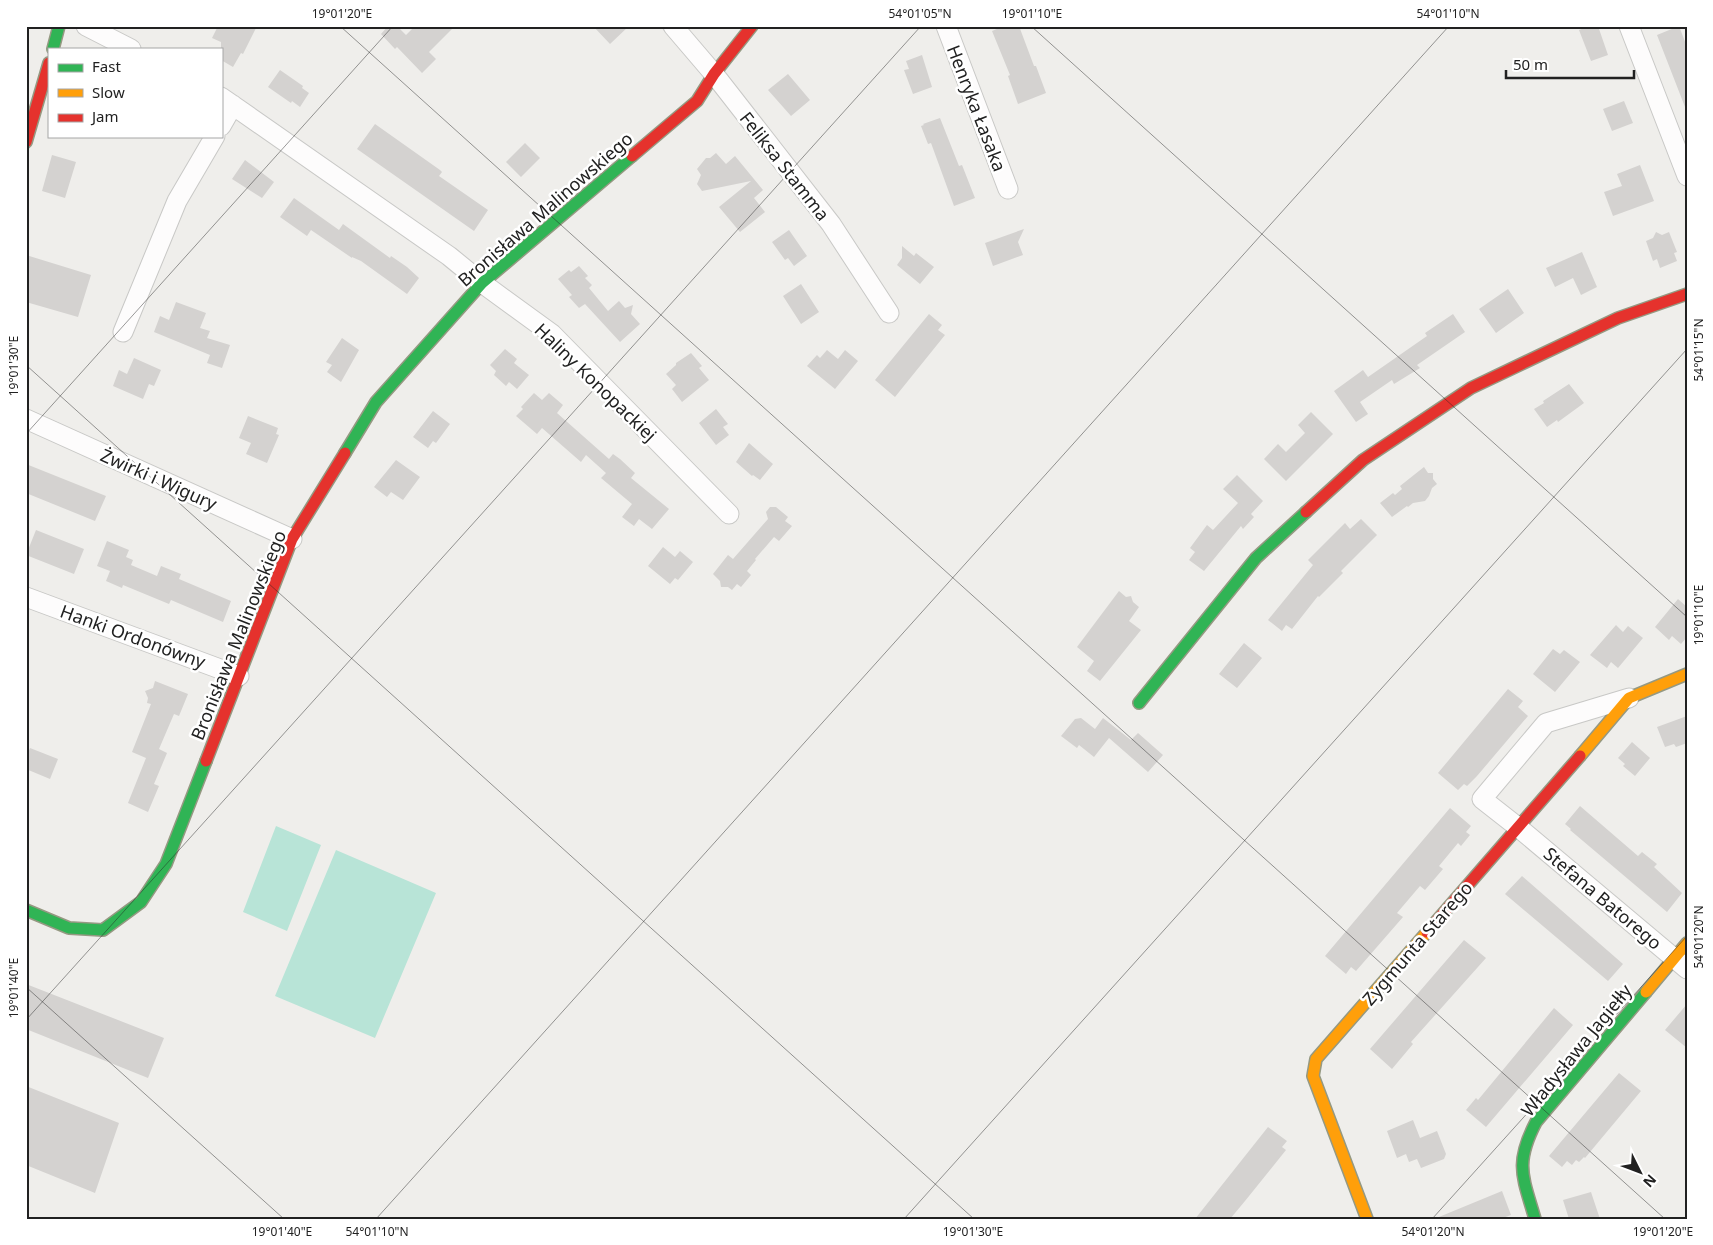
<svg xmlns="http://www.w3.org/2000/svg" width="1713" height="1245" font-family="'Noto Sans',sans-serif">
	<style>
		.pitch { fill: #b8e4d7 }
		.building { fill: #d4d2d0 }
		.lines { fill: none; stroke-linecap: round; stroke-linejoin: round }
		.street-casing { stroke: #c8c8c6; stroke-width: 21 }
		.fast-casing { stroke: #959982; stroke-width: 14 }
		.slow-casing { stroke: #959982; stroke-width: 14 }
		.jam-casing { stroke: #959982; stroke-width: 14 }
		.street { stroke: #fdfcfc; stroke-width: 19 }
		.fast { stroke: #30b455; stroke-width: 11 }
		.slow { stroke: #ff9f0a; stroke-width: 11 }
		.jam { stroke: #e5322d; stroke-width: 11 }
		.ticks { fill: none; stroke: #212121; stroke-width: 1; stroke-opacity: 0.45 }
		.labels { text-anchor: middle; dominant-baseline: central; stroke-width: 5; stroke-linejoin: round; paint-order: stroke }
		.street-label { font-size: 18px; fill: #212121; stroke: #fff }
		.neatline { fill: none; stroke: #212121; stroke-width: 2 }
		.ticks-label { font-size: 12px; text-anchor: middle; fill: #212121 }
	</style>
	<rect width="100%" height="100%" fill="#efeeeb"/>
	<path class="pitch" d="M276,826L321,845L287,931L243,912Z
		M336,850L436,893L375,1038L275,996Z"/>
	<path class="building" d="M218,26H257L243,54L241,53L233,67L221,60V42L212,38Z
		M388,26H397L406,35L415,26H455L429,52L436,59L422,73L397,47L395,49L381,34Z
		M593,26H629L610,44Z
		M1004,26H1019L1034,66H1036L1046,93L1018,104L1008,76L1010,75L992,31Z
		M1589,26H1598L1608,55L1591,61L1579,30Z
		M1679,26L1687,47V107H1685L1657,35Z
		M922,55L932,87L913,94L904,70L909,69L906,61Z
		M280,70L303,86L302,88L309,93L300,107L292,101L291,103L268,87Z
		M788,74L810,100L791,116L768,90Z
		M1624,101L1633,123L1612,131L1603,109Z
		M940,118L959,166L962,165L975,198L954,206L931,143L928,144L921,126L924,125L923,124Z
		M375,124L440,170L442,172L439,176L488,210L474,231L357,149Z
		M525,143L540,158L521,177L506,162Z
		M716,153L726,164L735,156L763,190L754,198L765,212L740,232L719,207L751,181L702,191L697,184L701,175L697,169L706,158H710Z
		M52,155L76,162L65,198L42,191Z
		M245,160L274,182L262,198L232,179Z
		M1640,165L1654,201L1613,216L1604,192L1622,186L1617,174Z
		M294,198L339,230L343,224L390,258L391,256L407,267L419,278L407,294L361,261L352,257V258L311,230L307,236L280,217Z
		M1024,229L1018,242L1023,255L993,266L985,243Z
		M789,230L807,256L794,266L788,258L785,260L772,242Z
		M1656,232L1662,235L1669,232L1677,252L1674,253L1677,261L1660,268L1657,259L1653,261L1646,241L1653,238Z
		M902,246L914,256L916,253L934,267L920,284L897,265L902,258Z
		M1582,252L1597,287L1581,295L1573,278L1555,287L1546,268Z
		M26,255L91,275L78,317L26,302Z
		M579,266L588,276L585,278L592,285L589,288L608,311L619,301L625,308L633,305L631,314L640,324L620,342L585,304L579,308L569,297L572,295L558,279L569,270L571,272Z
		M801,284L819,312L801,324L783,296Z
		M1508,289L1524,313L1496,333L1479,309Z
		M176,302L206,313L200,328L210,331L207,338L230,345L222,368L207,363L210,355L154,332L160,316L169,320Z
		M929,314L942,325L938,330L945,335L895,397L875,380Z
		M1453,314L1465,332L1417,365L1420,368L1394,384L1392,380L1360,402L1368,414L1356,422L1334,391L1363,370L1368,377L1427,336L1425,333Z
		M342,338L359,350L341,382L327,372L332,365L326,362Z
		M505,349L517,359L514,363L529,375L517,389L509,382L506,386L494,375L496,371L490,365Z
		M827,350L838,359L845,350L858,361L835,389L807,366L817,355L820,358Z
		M691,353L702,366L699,368L709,380L682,402L672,389L676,385L666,374L676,365V363Z
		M134,358L161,370L154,386L149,384L143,399L113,386L119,370L127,374Z
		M1569,384L1584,403L1558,422L1557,420L1547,427L1534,409L1544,403L1543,401Z
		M534,393L542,400L549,393L563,405L557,413L609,459L613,454L620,459L635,473L631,478L669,509L652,529L639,519L634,526L622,517L632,504L601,478L606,473L586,455L581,462L542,428L537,434L516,416L523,409L521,407Z
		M716,409L728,424L723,427L729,435L716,445L699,423Z
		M433,411L450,424L436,443L433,441L428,448L413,437Z
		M1311,412L1333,434L1286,481L1264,459L1278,444L1286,452L1305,433L1298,425Z
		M248,416L278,428L276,434L279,435L267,463L246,454L251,443L239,438Z
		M749,443L773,464L760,480L753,475L752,476L736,462Z
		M396,460L420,477L403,500L391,492L387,497L374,487Z
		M26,464L106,496L95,521L26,493Z
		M1424,467L1428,473H1433V479L1437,484L1432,488L1429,496L1425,501L1413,503L1408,507L1407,506L1392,517L1380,503L1393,493L1395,495L1402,489L1400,486Z
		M1237,475L1263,501L1251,514L1254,517L1243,529L1241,526L1204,571L1189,560L1195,552L1190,548L1207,525L1213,530L1238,503L1223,489Z
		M770,507H776L788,517L785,521L792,526L779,541L774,537L755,559L756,560L747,571L751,575L741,587L737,584L732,590L728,587H721L720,581L713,574L728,555L733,559L768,519L766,512Z
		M1361,519L1377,535L1341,571L1343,573L1319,597L1318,596L1292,629L1286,625L1282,631L1268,620L1313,565L1308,560L1345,523L1350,529Z
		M36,530L84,549L74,574L26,555Z
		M107,541L129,550L126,557L133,560L131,565L157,576L161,566L181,574L179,579L231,601L223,622L171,600L169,604L123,585L122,588L106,581L110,571L97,566Z
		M663,547L675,557L680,551L693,562L678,580L675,578L670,584L648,566Z
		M1119,591L1126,597L1131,596L1133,602L1139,607L1129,621L1141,630L1100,681L1087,671L1094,661L1077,647Z
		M1678,599L1687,607V637L1681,644L1672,636L1669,640L1655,627Z
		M1616,625L1623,632L1628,626L1643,638L1618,668L1611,662L1607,668L1590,655Z
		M1244,643L1262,658L1237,688L1219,674Z
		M1553,649L1560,654L1564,650L1580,662L1555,692L1533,674Z
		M155,681L188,694L179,716L174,714L159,749L167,753L154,784L159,786L148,812L128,803L146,758L132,752L151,704L147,703L148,698L145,691L153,688Z
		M1508,689L1523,701L1518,707L1528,716L1477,776L1467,786L1464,784L1458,790L1438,773Z
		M1687,716V743L1676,747L1674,744L1665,747L1657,727Z
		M1081,718L1095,729L1103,718L1131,740L1138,733L1163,755L1148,772L1109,738L1094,757L1079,745L1077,748L1061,736L1075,719Z
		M1632,742L1650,758L1635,776L1623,766L1625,764L1618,758Z
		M30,748L58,759L50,779L26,769V758Z
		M1580,806L1638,856L1642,852L1657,864L1654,867L1682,893L1667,912L1570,830L1571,829L1565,824Z
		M1450,808L1471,826L1466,832L1470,835L1461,846L1458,843L1439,866L1443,869L1425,890L1420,886L1397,913L1403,917L1356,971L1351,967L1346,974L1325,956Z
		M1522,876L1623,964L1608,981L1505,894Z
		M1464,940L1486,958L1411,1042L1413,1044L1392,1069L1370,1049Z
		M26,984L164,1038L148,1078L26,1029Z
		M1687,1004V1048L1665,1030Z
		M1554,1008L1573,1025L1486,1127L1466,1110L1476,1098L1478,1100Z
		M1619,1073L1641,1091L1585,1158L1584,1157L1579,1162L1576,1160L1572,1165L1567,1161L1562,1167L1549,1156Z
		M26,1086L119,1123L95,1193L26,1165Z
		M1413,1120L1420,1138L1437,1131L1446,1154L1444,1159L1421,1168L1417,1159L1409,1162L1406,1154L1397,1158L1387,1131Z
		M1268,1127L1287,1141L1282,1147L1286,1150L1245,1201L1230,1219H1195Z
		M1502,1191L1511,1215L1500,1219H1434Z
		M1591,1192L1600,1219H1569L1563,1200Z"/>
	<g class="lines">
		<g class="street-casing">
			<path id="street" d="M86,26L131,49
				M673,26L714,74L831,224L889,313
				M946,26L1008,189
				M1629,26L1687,176
				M221,97L449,256L482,283L552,334L729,514
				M221,126L233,105
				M123,332L177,201L215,136
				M26,419L292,539
				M26,597L239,676
				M1629,698L1546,723L1482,799L1519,828L1687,969"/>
		</g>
		<g class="fast-casing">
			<path id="fast" d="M53,49L59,26
				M345,453L376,402L482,283L632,156
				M1139,703L1256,558L1306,512
				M26,910L69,928L103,930L141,902L166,864L206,761
				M1535,1219C1523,1177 1514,1164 1536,1122L1646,992"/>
		</g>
		<g class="slow-casing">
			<path id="slow" d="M1580,756L1629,698L1687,674
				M1646,992L1687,943
				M1367,1219L1313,1076L1316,1059L1427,932"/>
		</g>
		<g class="jam-casing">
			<path id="jam" d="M26,142L49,63
				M632,156L697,101L714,74L752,26
				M1306,512L1363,460L1471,388L1618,318L1687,294
				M206,761L292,539L345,453
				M1427,932L1580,756"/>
		</g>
		<use href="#street" class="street"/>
		<use href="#fast" class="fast"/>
		<use href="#slow" class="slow"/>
		<use href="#jam" class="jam"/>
	</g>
	<path class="ticks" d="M340,26L1665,1219M1031,26L1687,617M26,365L974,1219M26,434L393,26M26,987L284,1219M26,1020L921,26M376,1219L1449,26M904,1219L1687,349M1432,1219L1687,936"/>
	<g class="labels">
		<g class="street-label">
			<text transform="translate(977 108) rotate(69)">Henryka Łasaka</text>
			<text transform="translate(785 166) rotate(52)">Feliksa Stamma</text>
			<text transform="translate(545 209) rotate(-41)">Bronisława Malinowskiego</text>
			<text transform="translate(596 382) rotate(44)">Haliny Konopackiej</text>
			<text transform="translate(159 479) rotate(24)">Żwirki i Wigury</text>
			<text transform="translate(238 635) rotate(-68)">Bronisława Malinowskiego</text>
			<text transform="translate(133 636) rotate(20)">Hanki Ordonówny</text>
			<text transform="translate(1603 898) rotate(40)">Stefana Batorego</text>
			<text transform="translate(1417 943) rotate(-49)">Zygmunta Starego</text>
			<text transform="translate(1576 1050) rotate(-51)">Władysława Jagiełły</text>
		</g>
	</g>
	<rect width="1713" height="1245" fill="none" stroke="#ffffff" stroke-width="55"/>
	<rect x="48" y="48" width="175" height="90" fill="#ffffff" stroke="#a6a6a6"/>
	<rect x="58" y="64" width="25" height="8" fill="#30b455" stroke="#a6a6a6"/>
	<text x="92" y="72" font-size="15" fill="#212121">Fast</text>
	<rect x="58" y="89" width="25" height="8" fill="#ff9f0a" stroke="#a6a6a6"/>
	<text x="92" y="98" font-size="15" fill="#212121">Slow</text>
	<rect x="58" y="114" width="25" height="8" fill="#e5322d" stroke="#a6a6a6"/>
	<text x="92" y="122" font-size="15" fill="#212121">Jam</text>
	<g transform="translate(1640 1172) rotate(132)" stroke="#ffffff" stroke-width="4" paint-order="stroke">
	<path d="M0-4L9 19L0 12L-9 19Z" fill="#212121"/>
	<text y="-8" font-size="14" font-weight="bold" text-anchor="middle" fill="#212121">N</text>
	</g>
	<path d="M1506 70v8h128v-8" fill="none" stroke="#212121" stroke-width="2.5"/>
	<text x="1513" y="70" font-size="15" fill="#212121" stroke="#ffffff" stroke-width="4" paint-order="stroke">50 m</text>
	<rect x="28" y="28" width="1658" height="1190" class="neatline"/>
	<g class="ticks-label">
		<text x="342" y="18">19°01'20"E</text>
		<text x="920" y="18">54°01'05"N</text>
		<text x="1032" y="18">19°01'10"E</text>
		<text x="1448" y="18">54°01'10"N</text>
		<text transform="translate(1699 350) rotate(-90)" y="4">54°01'15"N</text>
		<text transform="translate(14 366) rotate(-90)" y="4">19°01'30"E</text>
		<text transform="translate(1699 615) rotate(-90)" y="4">19°01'10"E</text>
		<text transform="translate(1699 937) rotate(-90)" y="4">54°01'20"N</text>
		<text transform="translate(14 988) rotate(-90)" y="4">19°01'40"E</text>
		<text x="282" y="1236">19°01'40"E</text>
		<text x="377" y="1236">54°01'10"N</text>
		<text x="973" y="1236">19°01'30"E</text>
		<text x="1433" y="1236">54°01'20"N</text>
		<text x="1663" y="1236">19°01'20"E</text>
	</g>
</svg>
